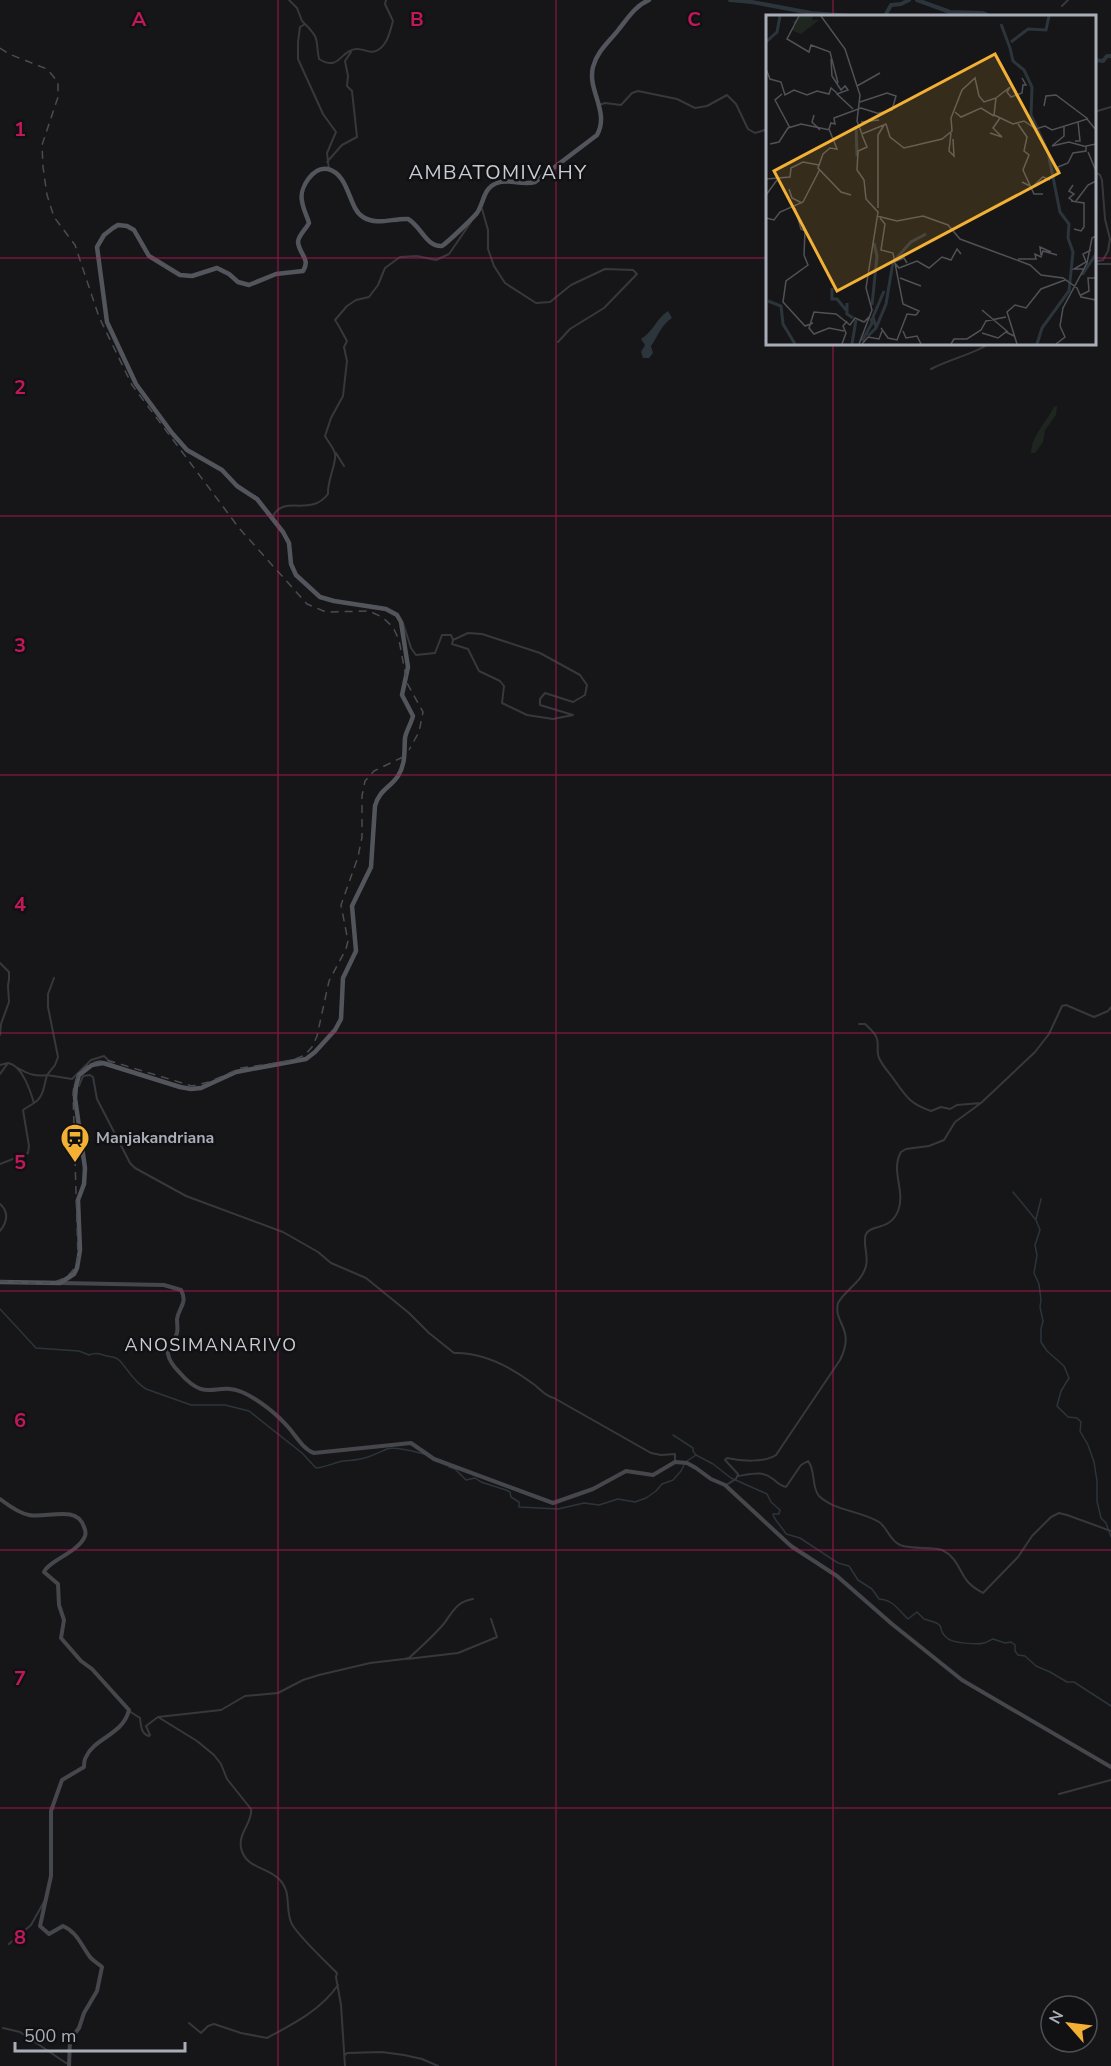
<svg xmlns="http://www.w3.org/2000/svg" width="1111" height="2066" font-family="'Nunito Sans',sans-serif">
	<style>
		.green { fill: #1e261f }
		.water { fill: #2c353c }
		.lines { fill: none; stroke-linecap: round; stroke-linejoin: round }
		.stream { stroke: #2c353c; stroke-width: 1.5 }
		.river { stroke: #2c353c; stroke-width: 4 }
		.street { stroke: #37383d; stroke-width: 2 }
		.secondary { stroke: #45474d; stroke-width: 4 }
		.primary { stroke: #53555c; stroke-width: 4.5 }
		.rail { stroke: #4a4c52; stroke-width: 1.5; stroke-dasharray: 8 6; stroke-linecap: butt }
		.grid { fill: none; stroke: #c2185b; stroke-width: 1.5; stroke-opacity: 0.55 }
		.labels { text-anchor: middle; dominant-baseline: central; stroke-width: 5; stroke-linejoin: round; paint-order: stroke }
		.poi-label { font-size: 16px; font-weight: bold; fill: #a8adb8; stroke: #111113; text-anchor: start }
		.neighbourhood-label { font-size: 18px; letter-spacing: 1.5px; fill: #c9ccd4; stroke: #111113 }
		.quarter-label { font-size: 20px; letter-spacing: 1.5px; fill: #c9ccd4; stroke: #111113 }
		.inset-river { fill: none; stroke: #2c353c; stroke-width: 3 }
		.inset-road { fill: none; stroke: #505258; stroke-width: 1.5 }
		.view { fill: #f2b134; fill-opacity: 0.15; stroke: #f2b134; stroke-width: 3 }
		.inset-edge { fill: none; stroke: #a8adb8; stroke-width: 3 }
		.grid-label { font-size: 20px; text-anchor: middle; font-weight: bold; fill: #c2185b; stroke: #111113; stroke-width: 5; stroke-linejoin: round; paint-order: stroke }
	</style>
	<rect width="100%" height="100%" fill="#161618"/>
	<path class="green" d="M1057,406L1056,415L1045,430L1043,442L1035,453H1031C1032,435 1046,423 1054,407Z"/>
	<path class="water" d="M668,311L672,318C662,324 658,336 651,346L653,353L649,358H643L641,352L645,345L641,339C653,332 656,319 668,311Z"/>
	<g class="lines">
		<path class="stream" d="M1013,1192L1036,1220L1040,1230L1035,1245L1037,1255L1034,1273L1039,1284L1041,1300L1040,1307L1043,1321L1041,1329V1342L1047,1351L1064,1366L1069,1378L1061,1391L1057,1406L1068,1417L1077,1418L1081,1422L1080,1431L1088,1445L1094,1462L1097,1481V1501L1101,1518L1106,1523L1111,1537
			M1036,1219L1041,1199
			M0,1309L36,1348L79,1351L89,1355C96,1352 100,1354 107,1356C112,1357 117,1357 120,1361C129,1371 134,1382 146,1389L191,1405H225L249,1411L302,1453L316,1468C328,1467 335,1462 343,1461C364,1460 369,1457 387,1449C395,1446 416,1452 424,1454
			M673,1435L693,1448V1451L696,1455
			M687,1461L696,1455L713,1464L731,1478L767,1494L771,1502L780,1510L779,1514H773C775,1522 782,1526 786,1534L800,1538L838,1563L849,1566L858,1580L872,1589L879,1599C894,1600 898,1610 908,1619L917,1612L924,1619C951,1626 934,1627 947,1638C952,1643 978,1645 984,1643C988,1642 990,1640 993,1639L1005,1643L1011,1642L1015,1645V1651L1018,1655L1025,1656L1036,1666L1050,1672L1067,1682H1074L1111,1706
			M449,1467L455,1469L466,1480L475,1478L481,1482L506,1490L510,1492L511,1497L519,1502V1507L558,1509L584,1503L599,1505L618,1499L635,1502L646,1498L656,1491L662,1484L673,1480L681,1471L684,1465"/>
		<path class="river" d="M730,0L752,2L811,13L852,16
			M917,0L950,12L983,13L990,16
			M885,16L891,5L901,4L909,0
			M1094,60L1103,61L1107,56H1111"/>
		<path class="street" d="M289,0L297,8L302,21L305,24
			M1062,6L1068,0
			M599,105L605,103L621,105L632,93L638,91L677,99L695,108L707,106L727,95L736,104L748,129L755,133L768,129
			M1094,112L1111,107
			M327,162L342,145L357,137L352,91L347,86L348,76L345,61L351,52
			M329,170L327,153L336,132L323,114L298,59V42L300,27L305,24C321,40 315,40 319,59C340,72 340,50 356,49C364,48 370,55 378,50C388,44 390,31 393,21L385,4L386,0
			M1094,171L1100,175L1102,180L1105,219L1110,239L1108,251L1103,260L1094,262
			M482,209L488,230V249L494,266L505,283L536,303L550,302L571,285L605,269L633,270L637,274L604,308L570,329L558,342
			M1094,264H1111
			M931,369C950,359 971,355 989,344
			M336,453L344,466
			M272,518C283,493 310,518 328,494C327,481 337,462 335,454C334,448 328,442 325,436L331,418L343,396L347,361L344,347L347,341C342,333 340,327 335,320L347,306L356,300L369,297L378,285L385,268L400,257L417,256L436,260L449,254L471,222
			M403,623L411,648L416,655L435,653L442,635H451L453,640L452,644L468,649L479,671L500,681L504,686L502,703L527,715L553,719L573,715
			M453,640L468,633L482,634L540,653L580,675L587,685L585,695L573,702L545,693L540,699V705L573,715
			M0,963L9,972V979L8,986L9,1002L1,1024L0,1035
			M859,1024H865C869,1028 876,1033 877,1039C879,1045 876,1051 879,1058C883,1067 890,1073 895,1081C907,1098 911,1104 931,1111L941,1107L950,1109L957,1105L981,1103
			M0,1065L8,1063C22,1065 30,1090 34,1103C44,1097 44,1085 47,1075L72,1079L91,1060L104,1056L113,1065
			M18,1068C28,1074 36,1077 47,1075L55,1065L58,1057L48,1007V994L54,978
			M0,1074L8,1063
			M77,1086H79L83,1076L90,1075L93,1077L97,1099L130,1163L135,1168L186,1196L283,1232L318,1252L331,1263L366,1278L409,1313L429,1333L454,1353C483,1352 509,1366 532,1383C540,1388 544,1396 554,1398L651,1453L661,1455L675,1454V1462
			M0,1164L28,1153L29,1146L23,1110L34,1103
			M0,1204C9,1212 7,1222 0,1231
			M738,1476C752,1474 762,1470 773,1479C778,1483 780,1486 786,1487L801,1465L808,1461C816,1470 811,1487 819,1496C835,1511 861,1511 879,1522C888,1528 889,1540 900,1545C913,1550 932,1546 942,1550C955,1556 958,1567 965,1578C969,1585 976,1589 983,1593L1018,1557L1032,1536L1051,1517L1059,1513L1067,1515L1111,1531
			M726,1485L736,1479L738,1474L725,1460L727,1458C740,1461 764,1463 776,1455L840,1360C856,1328 833,1324 838,1303C846,1289 862,1282 866,1266C869,1256 862,1242 866,1234C871,1224 890,1231 898,1211C906,1191 890,1171 901,1152L906,1149L929,1146L944,1140L955,1122L981,1103L1035,1052L1049,1034L1062,1006L1066,1005L1094,1017L1108,1011L1111,1007
			M407,1659L458,1653L497,1637L491,1619
			M129,1711L140,1718C141,1726 141,1734 149,1736L150,1735L146,1726L158,1717L221,1710L245,1696L278,1693L303,1680L319,1675L370,1663L404,1659L409,1658C420,1648 431,1638 441,1627C452,1615 454,1602 473,1599
			M158,1717L197,1741L214,1755L221,1764L227,1779L251,1809C253,1822 238,1833 241,1848C246,1869 266,1866 279,1879C292,1892 285,1907 291,1922C294,1932 328,1964 337,1973L336,1977L341,2005L345,2066
			M1059,1794L1111,1780
			M9,1944L31,1925L45,1900
			M189,2023L201,2033L208,2026L214,2024L241,2033L267,2038C293,2024 321,2010 338,1985
			M3,2028L20,2032L69,2065
			M345,2055L347,2053L382,2052L404,2055L422,2059L438,2066"/>
		<path class="secondary" d="M61,1283L164,1285L181,1290C188,1303 179,1307 177,1319C177,1324 178,1329 177,1333C175,1341 167,1344 168,1354C169,1360 175,1368 180,1373C207,1404 215,1381 242,1392C258,1399 277,1414 289,1428C296,1436 303,1449 314,1453L411,1443L434,1459L553,1503L593,1489L626,1471L653,1475L675,1462L687,1463L696,1468L711,1479L725,1485L791,1546L837,1576L892,1624L962,1680L1111,1767
			M0,1499C8,1505 18,1513 29,1515C45,1519 77,1504 84,1527C85,1529 86,1533 85,1536C79,1552 48,1561 44,1572L58,1584L59,1605L64,1620L61,1638L81,1661L92,1669L129,1710C123,1735 94,1738 86,1757C84,1760 84,1764 84,1767L62,1780L51,1811V1876L40,1926L49,1934L63,1926C77,1932 81,1945 90,1957C93,1961 98,1963 102,1967L97,1991L84,2013L79,2028L70,2040L69,2066"/>
		<path class="primary" d="M0,1282L60,1283L74,1274L77,1268L80,1250L78,1200L84,1184L85,1168L75,1098L76,1086L79,1075L92,1065L103,1063L180,1087L191,1089L201,1088L236,1072L306,1059L315,1052L335,1030L341,1019L343,978L356,951L352,906L371,867L375,806C379,790 390,788 398,776C406,763 404,752 405,738C406,731 411,724 413,716L402,695L408,667L401,622L397,615L386,609L334,601L320,597L296,575L291,564L289,543L283,532L257,499L237,486L222,470L187,450L172,433L136,384L107,322L97,247L104,235L113,228L118,225L127,226L134,230L149,256L180,275L192,276L217,268L229,274L238,282L249,285L276,274L303,271C311,259 299,254 298,242C298,236 306,229 309,223C307,216 303,209 302,201C299,188 313,166 328,169C350,175 348,208 363,217C377,226 393,218 408,219C421,226 426,247 442,246C448,242 472,219 477,213C484,203 483,188 497,183C509,178 522,186 535,182L597,135C610,112 587,90 593,67C597,51 610,41 619,29C628,18 635,6 649,0"/>
		<path class="rail" d="M0,48L9,54L47,69L58,82V97L42,145L43,167L47,195L54,217L75,245L99,317L132,385L239,528L307,604L326,612L369,611L382,617L393,627L399,640L407,683L423,712L419,732L409,750
			M0,1281C27,1282 72,1293 78,1257L73,1094C74,1073 88,1058 110,1061L192,1086L209,1082L241,1068L290,1061L305,1055L312,1047L317,1036L329,981L346,949L348,941L341,905L358,857L362,837V796L365,781L374,771L403,757"/>
	</g>
	<path class="grid" d="M278,0V2066M556,0V2066M833,0V16M0,258H768M1094,258H1111M833,344V2066M0,516H1111M0,775H1111M0,1033H1111M0,1291H1111M0,1550H1111M0,1808H1111"/>
	<defs>
		<g id="station-pin" transform="scale(1.5)"><path d="M0 17L-7.5 6A9.5 9.5 0 1 1 7.5 6Z" fill="#f2b134" stroke="#111113"/><path d="M-3-6H3Q5-6 5-4V2Q5 4 3 4L4.5 6H3L1.5 4h-3L-3 6H-4.5L-3 4Q-5 4-5 2V-4Q-5-6-3-6ZM-3.5-4v3h7v-3ZM-3.5 1v1.5H-2V1ZM2 1v1.5H3.5V1Z" fill="#111"/></g>
	</defs>
	<g fill-rule="evenodd">
		<use href="#station-pin" x="75" y="1138"/>
	</g>
	<g class="labels">
		<g class="poi-label">
			<text x="96" y="1138">Manjakandriana</text>
		</g>
		<g class="neighbourhood-label">
			<text x="211" y="1345">ANOSIMANARIVO</text>
		</g>
		<g class="quarter-label">
			<text x="498" y="172">AMBATOMIVAHY</text>
		</g>
	</g>
	<g transform="translate(766 15)">
		<rect width="330" height="330" fill="#161618"/>
		<path d="M35,1H47L46,5H53L35,19L25,15L30,10L26,7Z" fill="#1e261f"/>
		<path class="inset-river" d="M235,9L244,33M0,27L11,17L14,1M245,27L262,14L280,15L283,1M244,33L247,46L258,55L266,72L265,100L282,137L294,197L303,209L302,223L307,237L303,276L276,313L271,329M90,111L91,141M316,260L330,239M66,273V284H71L80,295M2,286L15,291L17,309L29,329M81,288V299L87,303M106,290L111,241L108,228M110,312L107,302L118,276M102,321L110,313L120,289L127,247L145,227L160,219M96,326L106,308L105,303M86,329L90,305"/>
		<path class="inset-road" d="M33,1L21,24L43,37L45,30L64,37L72,68M55,1L79,34L94,80L91,106L96,119L120,109L124,122L138,133L176,124L186,116L185,103L196,75L209,63L213,81L218,87L230,83L228,100L247,109L258,106L270,114L279,111L286,115L321,104L330,115M65,44L66,61L75,75L79,71L82,75L71,79L87,94M0,54L4,64L15,67L19,80L28,75L41,80L51,76L63,79L65,73L71,78M91,71L114,58M16,79L9,85L24,113M230,83L244,72L241,77L245,82L256,78L257,70H260L256,63M94,87L121,78L130,81L126,95L113,98M278,91L280,81L290,80L322,104M95,93L114,99M189,97L195,102L215,93L228,101M48,100L46,107L54,115M95,107L113,105M252,109L261,122L258,136L263,140L257,155L268,179H277M298,112V121L286,131L303,127L321,132M185,118L183,136L188,141L187,124M224,118L236,122L227,113L234,103M309,126H314L312,107M4,129L13,127L22,113L35,109L64,115M322,137L330,156M294,158L292,152L302,148L307,138L320,136V131L330,129M0,164L24,162L25,153L37,147L53,150M256,167L266,172L277,162L284,165M23,174L26,183L36,188M0,180L11,165M85,180L75,177L52,153L57,139L64,133L71,134L63,114L65,108L69,109L68,103L95,93M305,186L318,188V212L315,216L308,214M307,186L303,183L308,179L303,176L307,170M310,186L322,170L330,166M29,193L35,214L39,216L38,240L42,250L20,266L17,287L39,311L47,308M112,193V120L118,110M111,201L131,206L157,201L182,210L194,224L264,250L275,260L297,263L311,273L315,282L330,285M0,203L8,205L14,197L37,187L54,154M114,203L119,209L115,235L127,238L137,289L153,296L150,300L141,299L131,325L122,323L115,313M275,240L274,232L285,237M252,244H270L269,239L275,242L277,236L291,240M141,248L138,243L128,247L133,253L151,246L163,253L176,242L185,245L191,234L195,239M318,254H308L320,247L317,239L325,235M134,263L155,271M315,280L323,276L322,263H330M216,295L242,317M78,316L63,313L48,319L43,313L48,297L70,299L84,310L89,303L98,307L103,302M137,316L140,323L151,321L155,329M216,318L232,323L240,317L248,321M76,329L80,318L77,311L81,306M93,329L106,295L100,273L112,197L100,184L98,165L91,155L92,136L101,132L96,120M96,329L102,322L113,324L116,316M185,329L188,324H201L215,315L220,306L240,302M251,329L241,297L249,290L260,293L275,274L299,265M290,329L299,322L294,311L297,293L321,248L326,223L330,221"/>
		<path class="view" d="M229,39L293,158L71,276L8,156Z"/>
		<rect width="330" height="330" class="inset-edge"/>
	</g>
	<g class="grid-label">
		<text x="139" y="26">A</text>
		<text x="417" y="26">B</text>
		<text x="694" y="26">C</text>
		<text x="20" y="136">1</text>
		<text x="20" y="394">2</text>
		<text x="20" y="652">3</text>
		<text x="20" y="911">4</text>
		<text x="20" y="1169">5</text>
		<text x="20" y="1427">6</text>
		<text x="20" y="1685">7</text>
		<text x="20" y="1944">8</text>
	</g>
	<g transform="translate(1069 2024) rotate(298)"><circle r="28" fill="#111113" stroke="#4d4f55" stroke-width="1.5"/>
	<path d="M0-4.5L10 22L0 15L-10 22Z" fill="#f2b134"/>
	<text y="-9" font-size="16" font-weight="bold" text-anchor="middle" fill="#a8adb8">N</text>
	</g>
	<path d="M15 2042v9h170v-9" fill="none" stroke="#a8adb8" stroke-width="3"/>
	<text x="24" y="2042" font-size="18" fill="#a8adb8" stroke="#111113" stroke-width="4.5" paint-order="stroke">500 m</text>
</svg>
